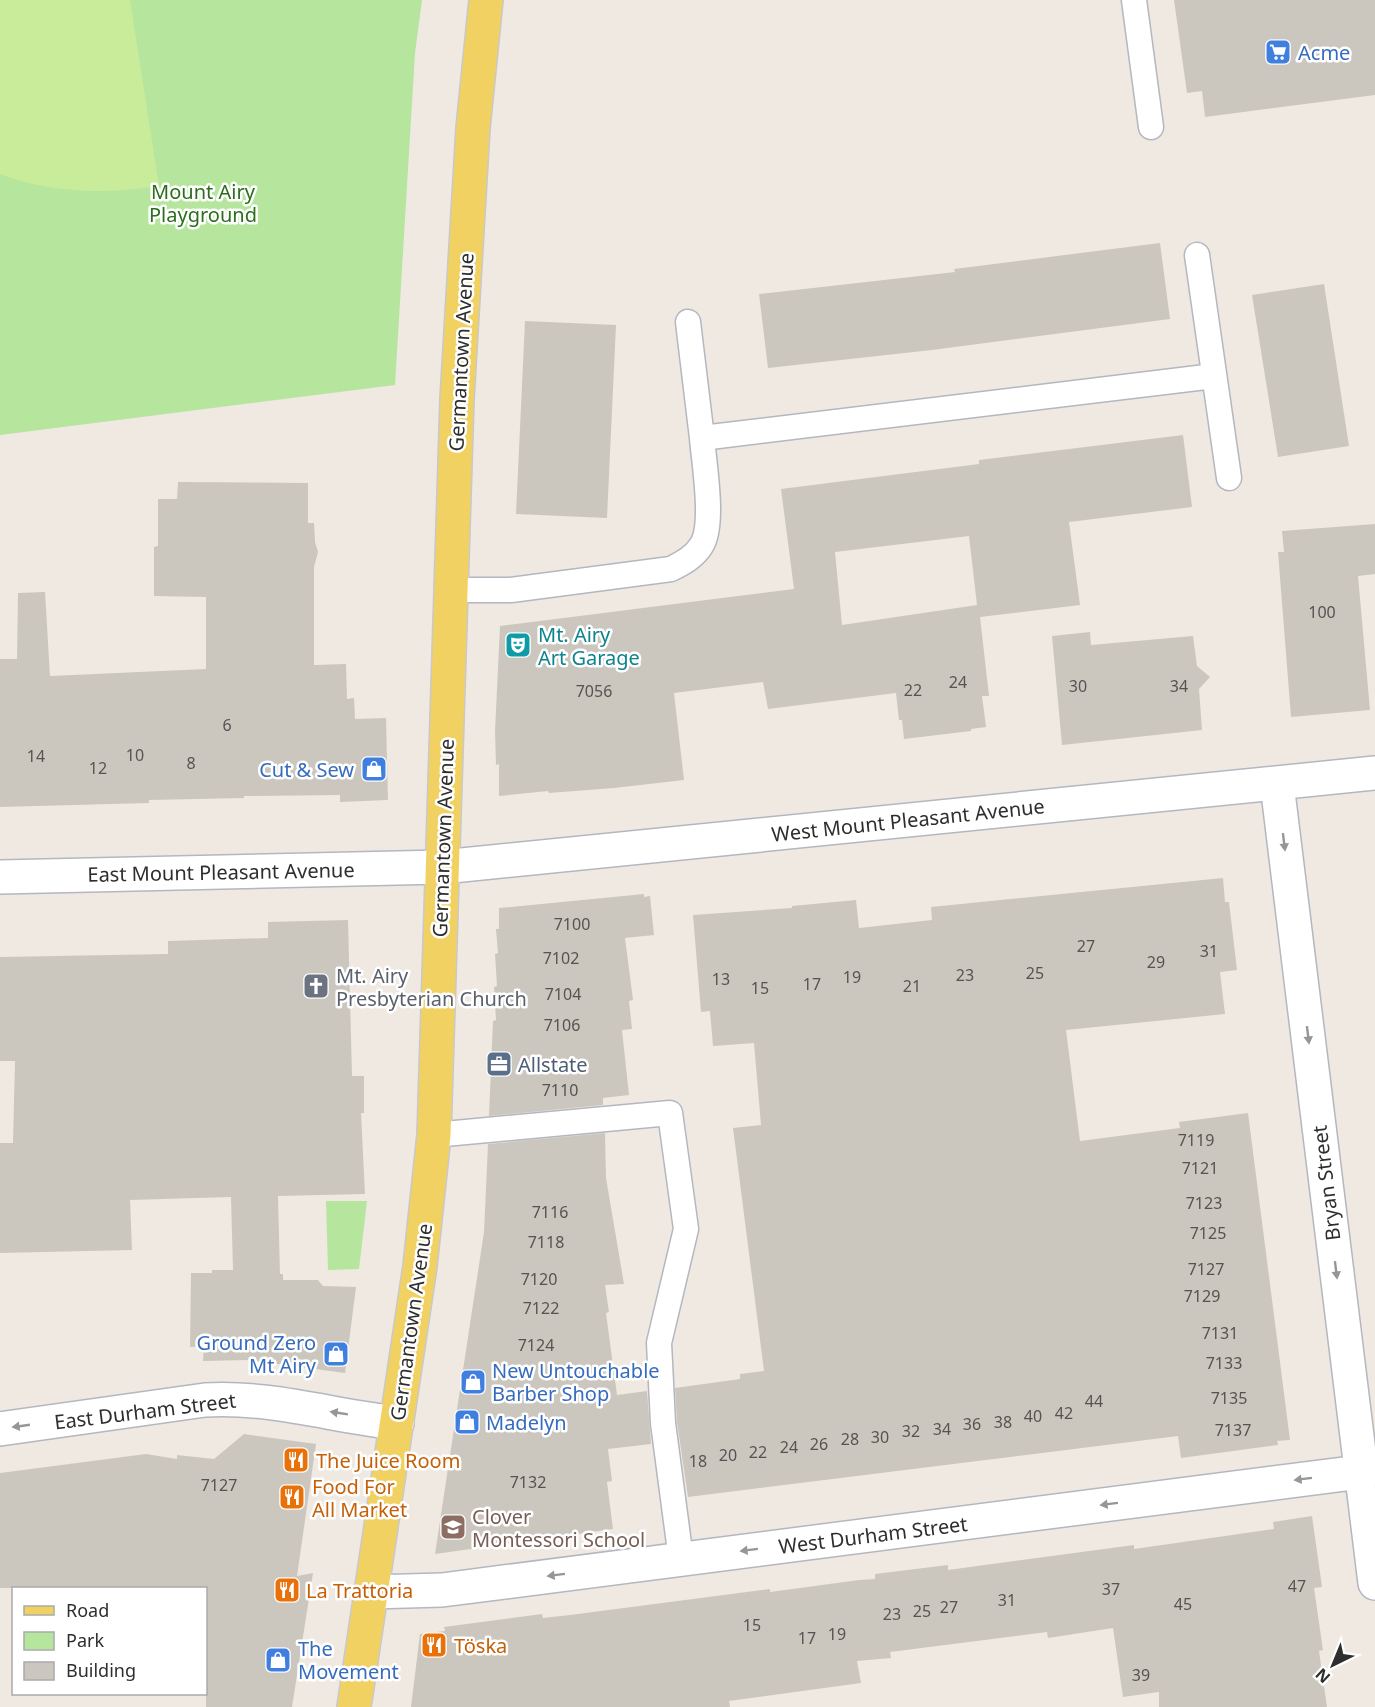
<svg xmlns="http://www.w3.org/2000/svg" width="1375" height="1707" font-family="'Noto Sans',sans-serif">
	<style>
		.green { fill: #b6e59e }
		.pitch { fill: #c9ec9a }
		.building { fill: #cbc7bf; fill-rule: evenodd }
		.lines { fill: none; stroke-linecap: round; stroke-linejoin: round }
		.lane-casing { stroke: #b4b7c1; stroke-width: 27 }
		.street-casing { stroke: #b4b7c1; stroke-width: 36 }
		.primary-casing { stroke: #c9c9c9; stroke-width: 36 }
		.lane { stroke: #fff; stroke-width: 24 }
		.street { stroke: #fff; stroke-width: 33 }
		.primary { stroke: #f2d163; stroke-width: 33 }
		.oneway { fill: #969696 }
		.labels { text-anchor: middle; dominant-baseline: central; stroke-width: 5; stroke-linejoin: round; paint-order: stroke }
		.number-label { font-size: 16px; fill: #555452 }
		.shop-label { font-size: 20px; fill: #366cbe; stroke: #fff; text-anchor: start }
		.park-label { font-size: 20px; fill: #2c6e1b; stroke: #fff }
		.street-label { font-size: 20px; fill: #2e2e2e; stroke: #fff }
		.culture-label { font-size: 20px; fill: #0d838f; stroke: #fff; text-anchor: start }
		.worship-label { font-size: 20px; fill: #5b616d; stroke: #fff; text-anchor: start }
		.service-label { font-size: 20px; fill: #4e5e75; stroke: #fff; text-anchor: start }
		.food-label { font-size: 20px; fill: #c56008; stroke: #fff; text-anchor: start }
		.education-label { font-size: 20px; fill: #785e54; stroke: #fff; text-anchor: start }
	</style>
	<rect width="100%" height="100%" fill="#efe9e1"/>
	<path class="green" d="M0,0H422L415,53L395,385L0,435Z
		M326,1201H367L359,1269L328,1270Z"/>
	<path class="pitch" d="M0,0H130L159,186C106,194 51,194 0,174Z"/>
	<path class="building" d="M1174,0H1375V95L1205,117L1202,91L1187,93Z
		M1160,243L1170,319L932,350L768,368L759,294L955,272L954,269Z
		M1324,284L1349,446L1278,457L1252,295Z
		M525,321L616,325L607,518L516,514Z
		M1183,435L1192,507L1069,522L1080,605L980,617L989,696H982L986,727L971,729V731L904,739L902,720H899L896,693L768,709L763,682L674,693L684,780L614,788L549,793L548,791L499,796V764L496,765L495,731L500,626L794,589L781,489L979,464V460ZM969,536L977,605L842,625L835,552Z
		M178,482L308,483V523H314L315,542L318,552L314,567V665L346,664L347,699L354,698L355,719L386,718L388,800L340,802V795L244,796V798L149,800V803L0,807V659H17L18,593L45,592L50,676L206,669V597L154,596V547L158,546V499H177Z
		M1375,524V574L1358,576L1370,710L1291,717L1278,552H1284L1282,531Z
		M1090,632L1091,645L1193,636L1197,666L1210,677L1199,689L1202,730L1062,745L1052,636Z
		M1223,878L1225,902H1229L1237,970L1220,972L1225,1014L1066,1030L1080,1141L1180,1128L1179,1122L1248,1113L1290,1440L1277,1441L1278,1445L1181,1458L1178,1436L688,1497L677,1422L675,1388L740,1379V1374L764,1371L733,1128L761,1125L754,1043L713,1046L710,1011L701,1012L693,915L792,908V906L856,900L859,928L932,920L931,907Z
		M644,894V897L650,896L654,935L625,938L633,1000L629,1001L632,1029L622,1030L629,1095L603,1098V1105L489,1116L493,1021L496,1020L494,987L497,986L495,954L498,953L496,929H499V908Z
		M348,920L352,1076H364V1113H361L365,1194L278,1196L280,1274H283V1280H318L323,1286L356,1287L345,1373L249,1360L203,1361L204,1346L190,1347L191,1273H212V1270H233L231,1197L130,1200L132,1250L0,1253V1143H13L15,1061H0V957L168,954V941L268,938V922Z
		M605,1133L606,1178L624,1284L605,1285L609,1312L606,1313L617,1395L647,1391L651,1444L608,1449L612,1481L607,1482L613,1529L435,1554L484,1232L488,1144Z
		M244,1434L316,1444L297,1576L313,1573L292,1707H206V1588H0V1473L146,1454L177,1459V1455L214,1459Z
		M1312,1516L1322,1587L1314,1588L1323,1650L1319,1651L1327,1707H1159V1692L1123,1697L1113,1628L1048,1638L1047,1632L890,1652L891,1658L857,1661L861,1683L729,1701L730,1707H411L420,1634L445,1631L444,1627L542,1614L543,1618L570,1615L770,1589V1592L859,1580L875,1579V1574L948,1565V1570L1134,1545V1549L1274,1529L1273,1522Z"/>
	<g class="lines">
		<g class="lane-casing">
			<path id="lane" d="M1134,0L1151,127
				M1197,255L1229,478
				M688,322L702,438
				M451,590H511L671,569C683,563 694,557 701,546C715,526 704,464 702,438L1214,376
				M434,1135L670,1113L686,1229L659,1343L663,1423L681,1559"/>
		</g>
		<g class="street-casing">
			<path id="street" d="M1277,784L1375,1583
				M0,877L442,867L1375,773
				M0,1429L205,1400C270,1396 333,1416 397,1423
				M371,1592L442,1590L1375,1470"/>
		</g>
		<g class="primary-casing">
			<path id="primary" d="M354,1707L420,1266L434,1135L457,399L473,128L486,0"/>
		</g>
		<use href="#lane" class="lane"/>
		<use href="#street" class="street"/>
		<use href="#primary" class="primary"/>
	</g>
	<defs><path id="oneway-solid" d="M-6-.8H1V-3.2L6.5 0L1 3.2V.8H-6Z" transform="scale(1.5)"/></defs>
	<g class="oneway">
		<use href="#oneway-solid" transform="translate(1284 842) rotate(83)"/>
		<use href="#oneway-solid" transform="translate(1308 1035) rotate(83)"/>
		<use href="#oneway-solid" transform="translate(1336 1270) rotate(83)"/>
		<use href="#oneway-solid" transform="translate(339 1413) rotate(-171)"/>
		<use href="#oneway-solid" transform="translate(21 1426) rotate(172)"/>
		<use href="#oneway-solid" transform="translate(1303 1479) rotate(173)"/>
		<use href="#oneway-solid" transform="translate(1109 1504) rotate(173)"/>
		<use href="#oneway-solid" transform="translate(749 1550) rotate(173)"/>
		<use href="#oneway-solid" transform="translate(556 1575) rotate(173)"/>
	</g>
	<defs>
		<g id="supermarket-square" transform="scale(1.35)"><rect x="-9" y="-9" width="18" height="18" rx="4" fill="#3f7fe0" stroke="#fff"/><path d="M-6-5.5h2.5l.6 2H6L4.5 2H-2.5L-4.4-4H-6ZM-1.5 3.2a1.3 1.3 0 1 0 .1 0ZM3 3.2a1.3 1.3 0 1 0 .1 0Z" fill="#fff"/></g>
		<g id="theatre-square" transform="scale(1.35)"><rect x="-9" y="-9" width="18" height="18" rx="4" fill="#0f9aa8" stroke="#fff"/><path d="M-5-5.5Q0-4 5-5.5V0Q5 5 0 6Q-5 5-5 0ZM-3.3-2.5H-1v1.5H-3.3ZM1-2.5H3.3v1.5H1ZM-2.8 1Q0 5.5 2.8 1Z" fill="#fff"/></g>
		<g id="shop-square" transform="scale(1.35)"><rect x="-9" y="-9" width="18" height="18" rx="4" fill="#3f7fe0" stroke="#fff"/><path d="M-5-2.5h2.3a2.7 3.5 0 0 1 5.4 0H5L5.5 6h-11ZM-1.5-2.5h3a1.5 2.3 0 0 0-3 0Z" fill="#fff"/></g>
		<g id="church-square" transform="scale(1.35)"><rect x="-9" y="-9" width="18" height="18" rx="4" fill="#6b7280" stroke="#fff"/><path d="M-1.2-6h2.4v3.5h3.3v2.4h-3.3V6h-2.4V-.1h-3.3v-2.4h3.3Z" fill="#fff"/></g>
		<g id="office-square" transform="scale(1.35)"><rect x="-9" y="-9" width="18" height="18" rx="4" fill="#5c6f8a" stroke="#fff"/><path d="M-6-3h4V-5.5h4V-3h4V5H-6ZM-1-4.5V-3h2v-1.5ZM-6 0V1H6V0Z" fill="#fff"/></g>
		<g id="restaurant-square" transform="scale(1.35)"><rect x="-9" y="-9" width="18" height="18" rx="4" fill="#e8710a" stroke="#fff"/><path d="M-5-6h1v4h1v-4h1v4h1v-4h1v5L-1.5 .5V6h-2V.5L-5-1ZM5-6V6H3V1.5H1.5Q1.5-4 5-6Z" fill="#fff"/></g>
		<g id="school-square" transform="scale(1.35)"><rect x="-9" y="-9" width="18" height="18" rx="4" fill="#8d6e63" stroke="#fff"/><path d="M0-5L7-2L0 1L-7-2ZM-4 1L0 2.5L4 1V4Q0 6-4 4Z" fill="#fff"/></g>
	</defs>
	<g fill-rule="evenodd">
		<use href="#supermarket-square" x="1278" y="52"/>
		<use href="#theatre-square" x="518" y="645"/>
		<use href="#shop-square" x="374" y="769"/>
		<use href="#church-square" x="316" y="986"/>
		<use href="#office-square" x="499" y="1064"/>
		<use href="#shop-square" x="336" y="1354"/>
		<use href="#shop-square" x="473" y="1382"/>
		<use href="#shop-square" x="467" y="1422"/>
		<use href="#restaurant-square" x="296" y="1460"/>
		<use href="#restaurant-square" x="292" y="1497"/>
		<use href="#school-square" x="453" y="1527"/>
		<use href="#restaurant-square" x="287" y="1590"/>
		<use href="#restaurant-square" x="434" y="1645"/>
		<use href="#shop-square" x="278" y="1660"/>
	</g>
	<g class="labels">
		<g class="number-label">
			<text x="1322" y="612">100</text>
			<text x="958" y="682">24</text>
			<text x="1078" y="686">30</text>
			<text x="1179" y="686">34</text>
			<text x="913" y="690">22</text>
			<text x="594" y="691">7056</text>
			<text x="227" y="725">6</text>
			<text x="135" y="755">10</text>
			<text x="36" y="756">14</text>
			<text x="191" y="763">8</text>
			<text x="98" y="768">12</text>
			<text x="572" y="924">7100</text>
			<text x="1086" y="946">27</text>
			<text x="1209" y="951">31</text>
			<text x="561" y="958">7102</text>
			<text x="1156" y="962">29</text>
			<text x="1035" y="973">25</text>
			<text x="965" y="975">23</text>
			<text x="852" y="977">19</text>
			<text x="721" y="979">13</text>
			<text x="812" y="984">17</text>
			<text x="912" y="986">21</text>
			<text x="760" y="988">15</text>
			<text x="563" y="994">7104</text>
			<text x="562" y="1025">7106</text>
			<text x="560" y="1090">7110</text>
			<text x="1196" y="1140">7119</text>
			<text x="1200" y="1168">7121</text>
			<text x="1204" y="1203">7123</text>
			<text x="550" y="1212">7116</text>
			<text x="1208" y="1233">7125</text>
			<text x="546" y="1242">7118</text>
			<text x="1206" y="1269">7127</text>
			<text x="539" y="1279">7120</text>
			<text x="1202" y="1296">7129</text>
			<text x="541" y="1308">7122</text>
			<text x="1220" y="1333">7131</text>
			<text x="536" y="1345">7124</text>
			<text x="1224" y="1363">7133</text>
			<text x="1229" y="1398">7135</text>
			<text x="1094" y="1401">44</text>
			<text x="1064" y="1413">42</text>
			<text x="1033" y="1416">40</text>
			<text x="1003" y="1422">38</text>
			<text x="972" y="1424">36</text>
			<text x="942" y="1429">34</text>
			<text x="1233" y="1430">7137</text>
			<text x="911" y="1431">32</text>
			<text x="880" y="1437">30</text>
			<text x="850" y="1439">28</text>
			<text x="819" y="1444">26</text>
			<text x="789" y="1447">24</text>
			<text x="758" y="1452">22</text>
			<text x="728" y="1455">20</text>
			<text x="698" y="1461">18</text>
			<text x="528" y="1482">7132</text>
			<text x="219" y="1485">7127</text>
			<text x="1297" y="1586">47</text>
			<text x="1111" y="1589">37</text>
			<text x="1007" y="1600">31</text>
			<text x="1183" y="1604">45</text>
			<text x="949" y="1607">27</text>
			<text x="922" y="1611">25</text>
			<text x="892" y="1614">23</text>
			<text x="752" y="1625">15</text>
			<text x="837" y="1634">19</text>
			<text x="807" y="1638">17</text>
			<text x="1141" y="1675">39</text>
		</g>
		<g class="shop-label">
			<text x="1298" y="52">Acme</text>
			<text x="354" y="769" text-anchor="end">Cut &amp; Sew</text>
			<text x="316" y="1342" text-anchor="end">Ground Zero<tspan x="316" dy="23">Mt Airy</tspan></text>
			<text x="492" y="1370">New Untouchable<tspan x="492" dy="23">Barber Shop</tspan></text>
			<text x="486" y="1422">Madelyn</text>
			<text x="298" y="1648">The<tspan x="298" dy="23">Movement</tspan></text>
		</g>
		<g class="park-label">
			<text x="203" y="191">Mount Airy<tspan x="203" dy="23">Playground</tspan></text>
		</g>
		<g class="street-label">
			<text transform="translate(461 352) rotate(-87)">Germantown Avenue</text>
			<text transform="translate(908 820) rotate(-6)">West Mount Pleasant Avenue</text>
			<text transform="translate(443 838) rotate(-88)">Germantown Avenue</text>
			<text transform="translate(221 872) rotate(-1)">East Mount Pleasant Avenue</text>
			<text transform="translate(1326 1183) rotate(-97)">Bryan Street</text>
			<text transform="translate(411 1322) rotate(-82)">Germantown Avenue</text>
			<text transform="translate(145 1411) rotate(-7)">East Durham Street</text>
			<text transform="translate(873 1535) rotate(-7)">West Durham Street</text>
		</g>
		<g class="culture-label">
			<text x="538" y="634">Mt. Airy<tspan x="538" dy="23">Art Garage</tspan></text>
		</g>
		<g class="worship-label">
			<text x="336" y="975">Mt. Airy<tspan x="336" dy="23">Presbyterian Church</tspan></text>
		</g>
		<g class="service-label">
			<text x="518" y="1064">Allstate</text>
		</g>
		<g class="food-label">
			<text x="316" y="1460">The Juice Room</text>
			<text x="312" y="1486">Food For<tspan x="312" dy="23">All Market</tspan></text>
			<text x="306" y="1590">La Trattoria</text>
			<text x="454" y="1645">Töska</text>
		</g>
		<g class="education-label">
			<text x="472" y="1516">Clover<tspan x="472" dy="23">Montessori School</tspan></text>
		</g>
	</g>
	<rect x="12" y="1587" width="195" height="108" fill="#ffffff" stroke="#ababab" stroke-width="1.5"/>
	<rect x="24" y="1606" width="30" height="9" fill="#f2d163" stroke="#ababab" stroke-width="1.5"/>
	<text x="66" y="1617" font-size="18" fill="#2e2e2e">Road</text>
	<rect x="24" y="1632" width="30" height="18" fill="#b6e59e" stroke="#ababab" stroke-width="1.5"/>
	<text x="66" y="1647" font-size="18" fill="#2e2e2e">Park</text>
	<rect x="24" y="1662" width="30" height="18" fill="#cbc7bf" stroke="#ababab" stroke-width="1.5"/>
	<text x="66" y="1677" font-size="18" fill="#2e2e2e">Building</text>
	<g transform="translate(1333 1665) rotate(223)" stroke="#ffffff" stroke-width="4.5" paint-order="stroke">
	<path d="M0-4.5L10 22L0 15L-10 22Z" fill="#2e2e2e"/>
	<text y="-9" font-size="16" font-weight="bold" text-anchor="middle" fill="#2e2e2e">N</text>
	</g>
</svg>
